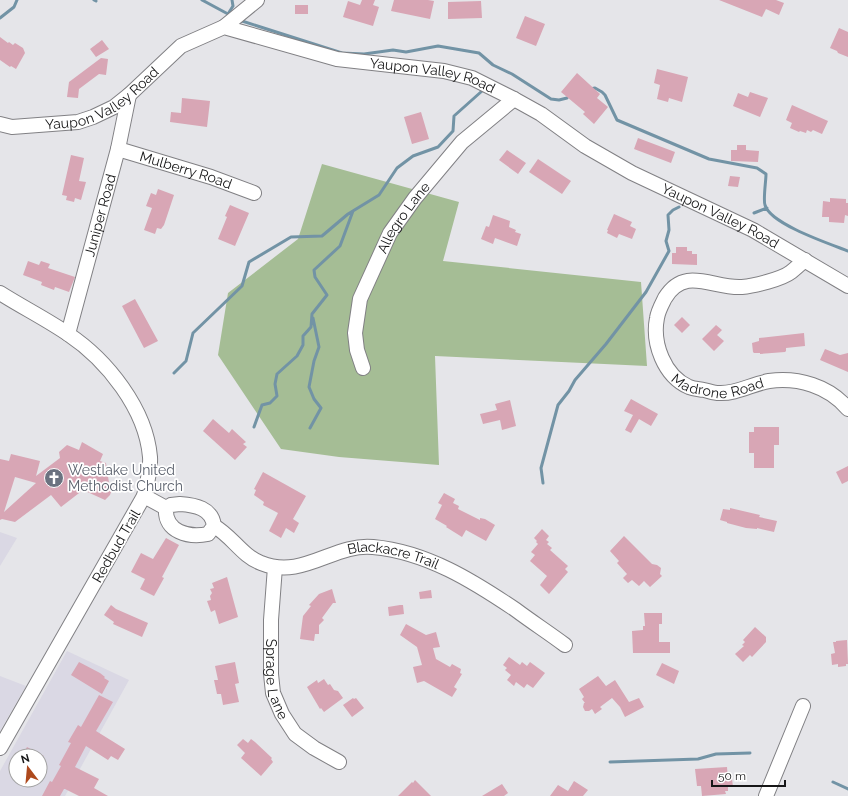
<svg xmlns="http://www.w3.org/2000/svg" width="848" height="796" font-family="Raleway,sans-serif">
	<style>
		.built { fill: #dad8e4; fill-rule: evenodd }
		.forest { fill: #a5bd95 }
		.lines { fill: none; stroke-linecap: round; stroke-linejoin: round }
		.stream { stroke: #7293a5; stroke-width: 3 }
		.building { fill: #d8a6b5; fill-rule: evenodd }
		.minor-casing { stroke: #818084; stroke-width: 16 }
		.minor { stroke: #fff; stroke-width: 14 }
		.labels { text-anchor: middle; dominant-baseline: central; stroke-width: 3.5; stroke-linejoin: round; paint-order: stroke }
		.street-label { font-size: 14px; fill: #161617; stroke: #fff }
		.worship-label { font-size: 14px; fill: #5b616d; stroke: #fff; text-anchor: start }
	</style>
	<rect width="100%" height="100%" fill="#e5e5e9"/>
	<path class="built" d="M0,532L17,538L0,566Z
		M67,651L129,680L65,796H0V771ZM16,756H40V780H16Z
		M0,676L26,686L0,731Z"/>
	<path class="forest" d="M322,164L459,202L443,261L641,282L647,366L435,356L439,465L339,457L281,449L218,355L228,293L298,239Z"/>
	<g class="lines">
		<path class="stream" d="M94,0L96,1
			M202,0L228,14L233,6L232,0
			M0,18L14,7L17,0
			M242,21L342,53L364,54L393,50L406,52L438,46L479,53L493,65L512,74L551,99L559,100L567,98
			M590,89L595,88L602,92L605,95L617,120L709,159L757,168L766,174C766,181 763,200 765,205C770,224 830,244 848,251
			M754,213L767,208
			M174,373L186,361L193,333L242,286L249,262L291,237L322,236L348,214L379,195L397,168L413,156L438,147L453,131L454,116L482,91
			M254,427L262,405L270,403L277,396L275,384L277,374L297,356L303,345V336L311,327L312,314L327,295L315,277L314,270L340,246L353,211
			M310,428L321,408L314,399L309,387L314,361L319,347L313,318
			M543,483L541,468L558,405L569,391L575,380L606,344L646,292L669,251L666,241L669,230L668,215L673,210L679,207
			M610,762L698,759L716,754L750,753
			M833,782L848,789"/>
	</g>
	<path class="building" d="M362,0H375L373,5L379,7L373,26L343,17L348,1L360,5Z
		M394,0H428L434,1L430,19L391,11Z
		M719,0H776L784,3L779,15L766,9L762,17Z
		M481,1L482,18L448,19V2Z
		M295,5H308V14H295Z
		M525,16L545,24L536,46L516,38Z
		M839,28L848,32V57L838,53L837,51L830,48Z
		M0,37L8,43L9,42L13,45L15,43L23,48L25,53L16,69L11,66L10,67L0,60Z
		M102,40L109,49L96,57L90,49Z
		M101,58L108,59L106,75L99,74L79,89L78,98L67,97L69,82Z
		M657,69L688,77L682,102L669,98L668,102L657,99L660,85L654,83Z
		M577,73L600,94L597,98L608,107L594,124L583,114L585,112L561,92Z
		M750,92L768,98L760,117L733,106L738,93L748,97Z
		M182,98L210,101L207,127L170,122L171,112L181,113Z
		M792,105L828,121L822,134L813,130L811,132L807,130L806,133L800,131L799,132L790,128L792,123L786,120Z
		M421,112L429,139L412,144L404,117Z
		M638,138L675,152L671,163L634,149Z
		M737,145H746V150L759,151L758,162L731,161V150H737Z
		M507,150L526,163L518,174L499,160Z
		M71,155L84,158L79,181L86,182L81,200L75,198L74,202L66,200L67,196L62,195Z
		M538,159L571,181L562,194L529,172Z
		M730,176L740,177L738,187L728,186Z
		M158,189L174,195L164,225L161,229L157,228L155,234L144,230L152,208L146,206L151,193L156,195Z
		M830,198L846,199V203H848V216L845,215L844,223L829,222V217H822L823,201L830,202Z
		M230,205L249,213L235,246L218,239L227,217L225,216Z
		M614,214L632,222L630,226L636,229L632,239L619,234L617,238L607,233L608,230H607Z
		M493,215L510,221L509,227L516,230L515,232L521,234L517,246L495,238L493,244L481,239L486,226L489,227Z
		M676,247H687V251H692V254H697V265L672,264V253H676Z
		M28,261L39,265L41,261L50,264L48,268L75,277L69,292L55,287L54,290L41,285L42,282L23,275Z
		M135,299L158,341L144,348L122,306Z
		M682,317L690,325L682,333L674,325Z
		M716,325L722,330L717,335L724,341L714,351L702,339Z
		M804,333L805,346L786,348V351L785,352L760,354V353H754L753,352L752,343L759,341V338Z
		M825,349L840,355L848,353V372L820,360Z
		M631,399L658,414L651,426L639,419L631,433L625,430L633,415L624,411Z
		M510,400L516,426L502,430L500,420L483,424L480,414L497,410L495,404Z
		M213,419L229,433L232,429L246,442L243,444L247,447L235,460L203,431Z
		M754,427H779V445H774V468H754V453H749V432H754Z
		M82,442L103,454L100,461L106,463L109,483H114L110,495L105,500L83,490L61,507L51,495L15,522L2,519L0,520V459L9,461L11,454L40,461L36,476L60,458L59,452L67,445L79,450ZM15,477L36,483L4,512Z
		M848,466V481L842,484L836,472Z
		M263,472L306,496L293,519L299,523L294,533L286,528L281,538L269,531L278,513L263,505L264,502L254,495L256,490L254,489Z
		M444,493L455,499L453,503L459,506L458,509L480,520V518L485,519L495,525L486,541L466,530L462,537L446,527L447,526L435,519L442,505L438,503Z
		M730,508L760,515L759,517L777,521L774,532L757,528V529L746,528L727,523V522L720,520L723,509L730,510Z
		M542,529L549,536L546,540L549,542L547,544L552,548L550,550L568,566L565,569L568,572L549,594L540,585L547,576L530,561L535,555L531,552L538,544L536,542L537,541L534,538Z
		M624,536L652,564L657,565L661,568L660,574L662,576L650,587L644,581L639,586L632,580L628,583L623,578L627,574L617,563L619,561L610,551Z
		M166,538L179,545L162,577L164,578L154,596L140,589L145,579L131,572L141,553L153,559Z
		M227,577L238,617L219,624L215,610L211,612L207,601L211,600L210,596L212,593L210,589L214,588L212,583Z
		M332,589L336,603H333L322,618L324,620L319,625V634H315L314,641L300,639L303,616L311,606L309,605L319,594Z
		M431,590L432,598L420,599L419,592Z
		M111,605L116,609L148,623L142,637L113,624L114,622L104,615Z
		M400,605H403L404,614L389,616L388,607Z
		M644,613H662V624H659V642H670V653H633L632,631L643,630V626H645Z
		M406,624L426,635L436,632L440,647L433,648L436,659L450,667L452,664L461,669L460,673L462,674L454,687L457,689L452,697L424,681L417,683L413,667L422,665L417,647L400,635Z
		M755,627L766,637V642L752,657L750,655L743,662L735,654L744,646L742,645L745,642L743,640Z
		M847,640L848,664H846V666L838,667V664L832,665L831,654L835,653L833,642H836V641Z
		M509,657L520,665L522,662L527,666L530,662L545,673L533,688L527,684L524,688L516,682L514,686L507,680L511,675L505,670L507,668L503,665Z
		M79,662L100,673L105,677L104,678L109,681L102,694L71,675Z
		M235,662L239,683L235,684L239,702L223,705L221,694H217L214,680H218L215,666Z
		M662,663L679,671L674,684L656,675Z
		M598,676L606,686L615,680L629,702L639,698L644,707L625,717L620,707L612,698L600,707L602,709L595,714L592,709L589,711H585L583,707L584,703H585L582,699L584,697L579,689Z
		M324,679L328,685L330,684L334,690L338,691L343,698L324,712L321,708L320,709L307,687L317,680L318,683Z
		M99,695L113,702L96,731L125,749L118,760L111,756L108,760L86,746L75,767L99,779L94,788L108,796H79L65,789H64L60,796H42L50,781L52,782L61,766L59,765L71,743L68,742L78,725L81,727Z
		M353,698L354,699L356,698L364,708L352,717L343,705Z
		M243,739L248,743L251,739L255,742L272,758L271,759L273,762L261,776L241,758L245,753L237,745Z
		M27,747L44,756H22Z
		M727,767L728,780L732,779L733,787H728V791H725L726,794L702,796L701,786H697L695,769Z
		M415,780L431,796H398L412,782L413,783Z
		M574,781L588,790L583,796H550L558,785L568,791Z
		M502,784L508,793L504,796H482Z"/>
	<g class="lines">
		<g class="minor-casing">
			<g id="minor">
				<path d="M224,27L257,0"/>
				<path id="s1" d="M0,124L12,127L78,122L93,117L114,107L129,95L181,46L224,27L337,59L444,71L472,78L514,99L541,114L585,146L632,173L753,230L848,286"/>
				<path id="s2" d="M118,149L211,177L254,193"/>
				<path id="s3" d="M805,260C800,264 796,268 791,272C782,279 754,286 742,287C713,289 685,265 665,298C662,304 658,311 657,318C652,343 664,376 689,387C694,389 699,389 704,390C709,391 714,393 719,393C736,394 752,384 769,381C798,377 829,386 848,409"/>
				<path d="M0,293C22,307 46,319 68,334C107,360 146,409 150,457C151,470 147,483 144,496L0,748"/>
				<path id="s4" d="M68,334L118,149L129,95"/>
				<path id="s5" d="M363,368L357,350L355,333L360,299L390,233L415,198L462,142L514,99"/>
				<path d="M144,496L166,508"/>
				<path d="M180,504C195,505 212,508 214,526L208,534C189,538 164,532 166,508L171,505Z"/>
				<path id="s6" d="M214,526C232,536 242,556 261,563C303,580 334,543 373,547C427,552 473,581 516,610C532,622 549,633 565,645"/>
				<path id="s7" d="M275,567L271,620V674L273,693L282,714L295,734L314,748L339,762"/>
				<path d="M766,796L803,706"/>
			</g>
		</g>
		<use href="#minor" class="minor"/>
	</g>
	<defs>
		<g id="church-disc" transform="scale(1)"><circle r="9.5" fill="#6b7280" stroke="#fff"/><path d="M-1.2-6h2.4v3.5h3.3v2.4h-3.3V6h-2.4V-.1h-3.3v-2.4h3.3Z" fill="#fff"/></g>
	</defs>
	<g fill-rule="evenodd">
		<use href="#church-disc" x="54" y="478"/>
	</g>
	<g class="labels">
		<g class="street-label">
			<text stroke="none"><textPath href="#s1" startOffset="470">Yaupon Valley Road</textPath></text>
			<text stroke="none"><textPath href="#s1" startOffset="110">Yaupon Valley Road</textPath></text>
			<text stroke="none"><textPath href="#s2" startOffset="71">Mulberry Road</textPath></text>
			<text stroke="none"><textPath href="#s4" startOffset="123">Juniper Road</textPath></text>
			<text stroke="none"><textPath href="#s1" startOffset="794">Yaupon Valley Road</textPath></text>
			<text stroke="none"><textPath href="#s5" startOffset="163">Allegro Lane</textPath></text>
			<text stroke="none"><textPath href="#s3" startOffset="286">Madrone Road</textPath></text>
			<text transform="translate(116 546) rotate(-60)">Redbud Trail</text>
			<text stroke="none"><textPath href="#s6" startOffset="197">Blackacre Trail</textPath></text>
			<text stroke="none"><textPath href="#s7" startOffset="113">Sprage Lane</textPath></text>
		</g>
		<g class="worship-label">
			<text x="68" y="470">Westlake United<tspan x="68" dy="16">Methodist Church</tspan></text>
		</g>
	</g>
	<g transform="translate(28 768) rotate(344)"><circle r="19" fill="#ffffff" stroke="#a2a2a2"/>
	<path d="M0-3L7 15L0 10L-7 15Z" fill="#ae491d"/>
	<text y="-6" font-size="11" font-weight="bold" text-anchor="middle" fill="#161617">N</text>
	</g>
	<path d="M712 780v6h73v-6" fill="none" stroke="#161617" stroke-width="2"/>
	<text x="718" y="780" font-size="12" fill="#161617" stroke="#ffffff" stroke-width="3" paint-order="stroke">50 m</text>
</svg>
